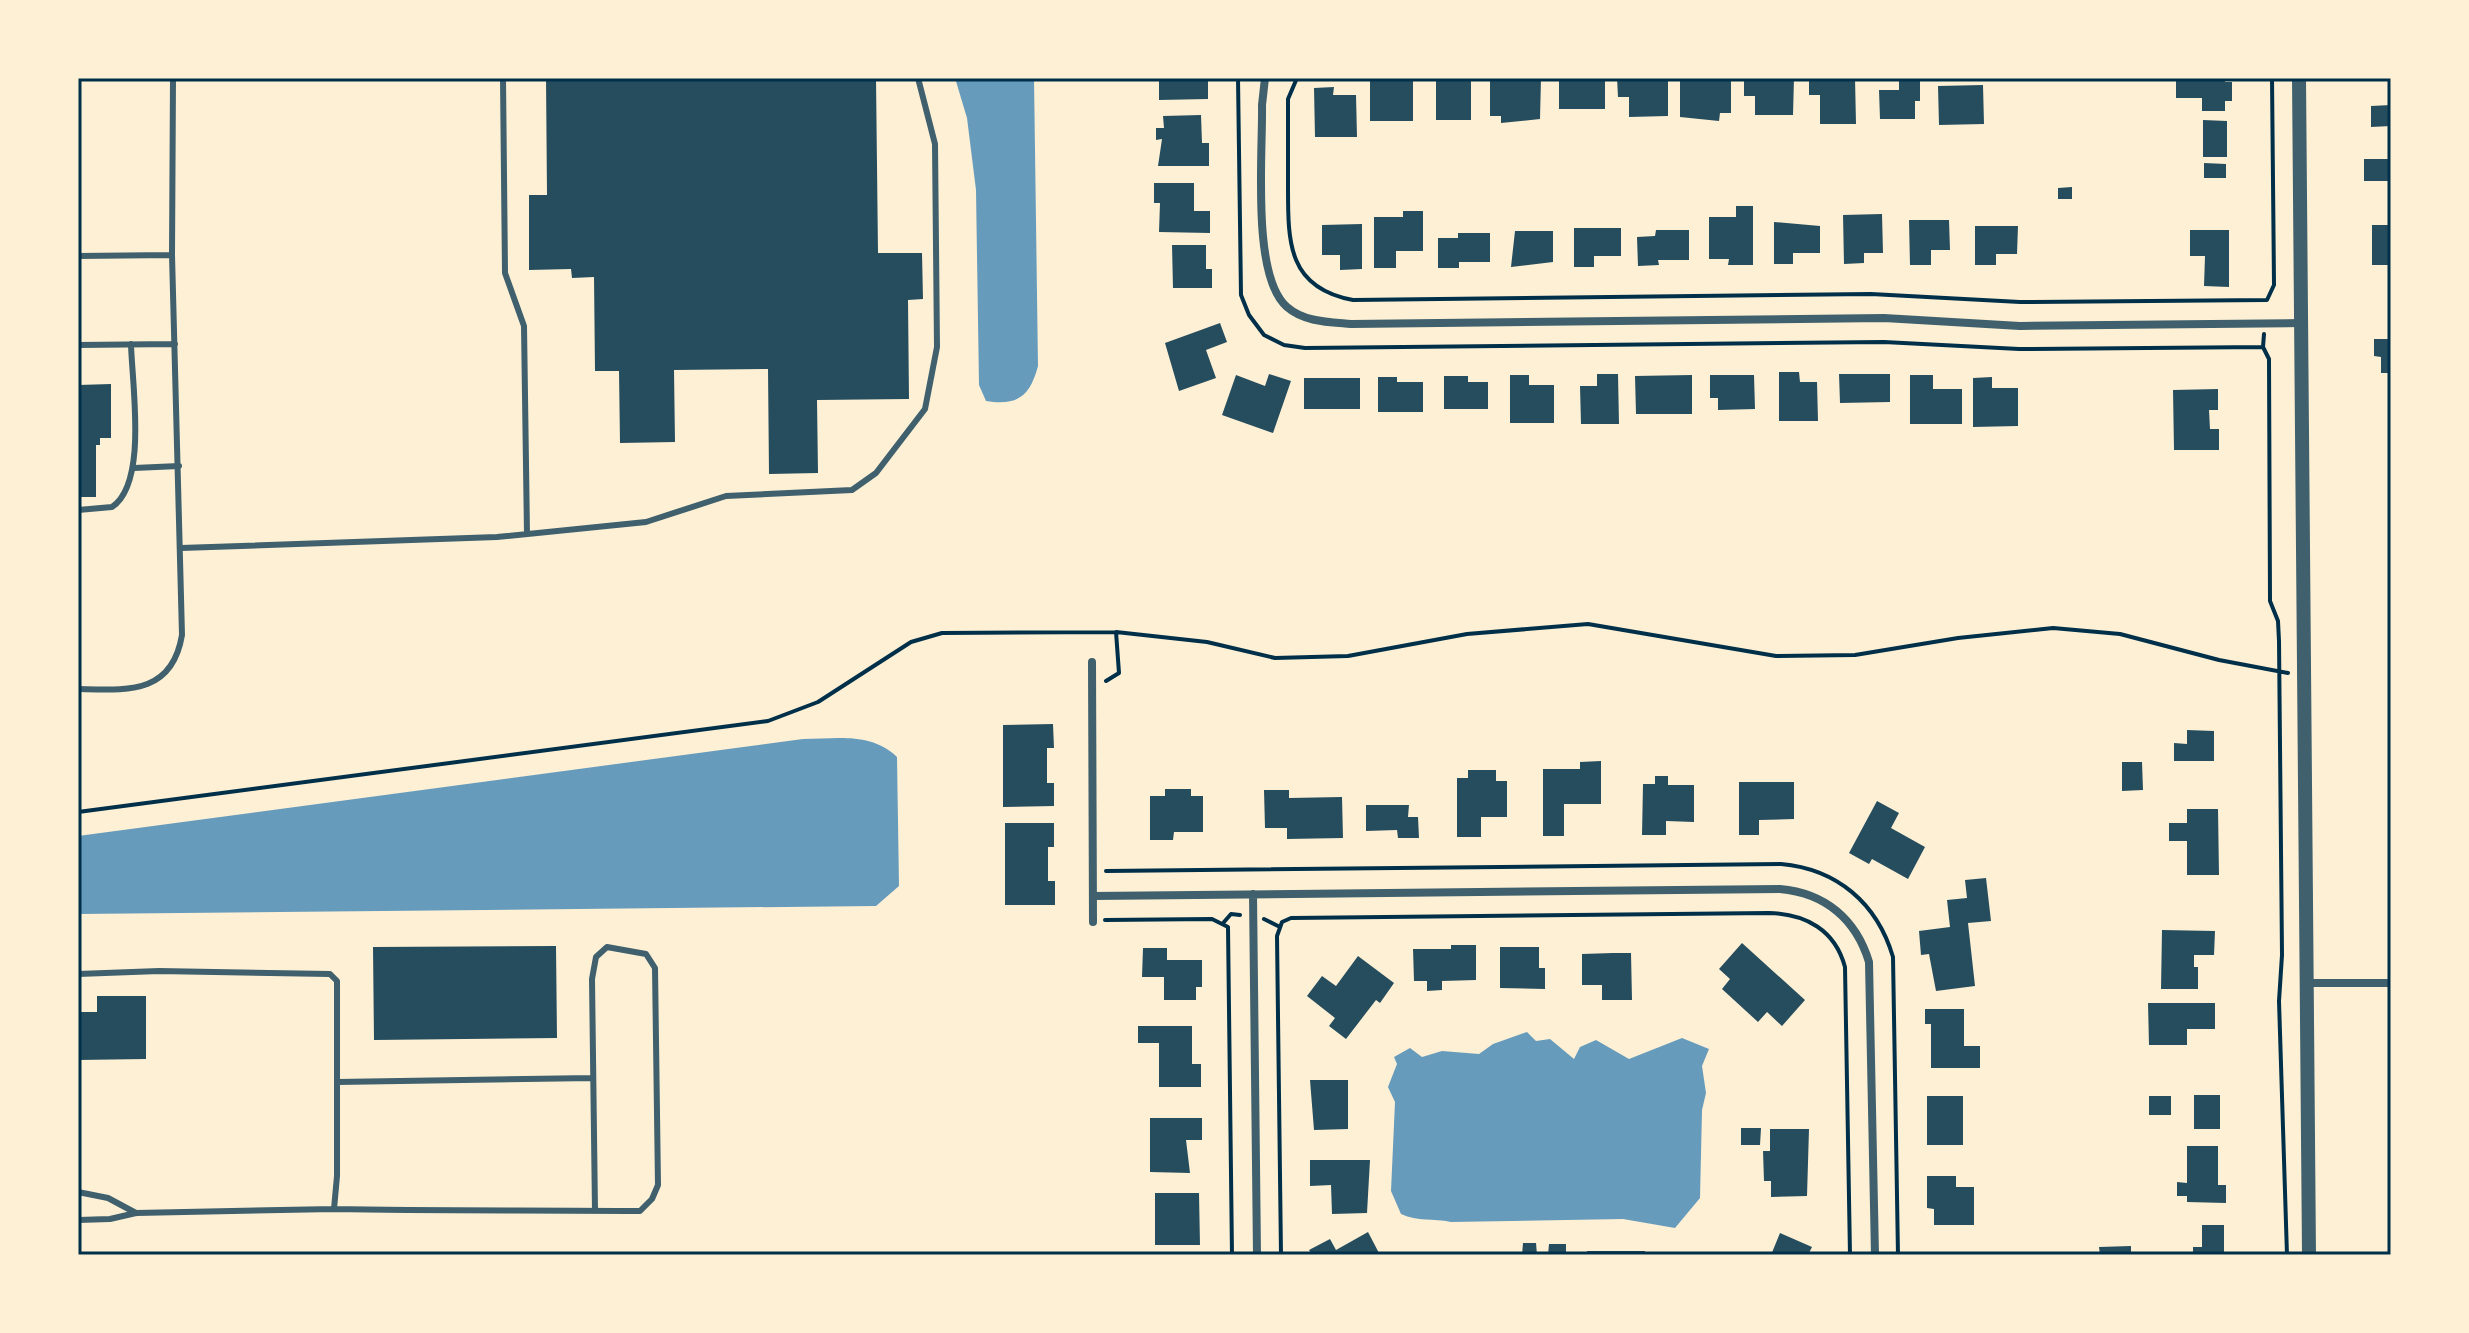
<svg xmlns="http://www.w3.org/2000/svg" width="2469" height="1333" font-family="Barlow,sans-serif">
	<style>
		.water { fill: #669bbc }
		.building { fill: #264d5e }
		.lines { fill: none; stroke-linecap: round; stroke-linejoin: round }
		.path { stroke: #003049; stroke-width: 4 }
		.service { stroke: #3f606c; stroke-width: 6 }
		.minor { stroke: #3f606c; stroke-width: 8 }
		.tertiary { stroke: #3f606c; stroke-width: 14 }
		.neatline { fill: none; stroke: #003049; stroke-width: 3 }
	</style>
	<rect width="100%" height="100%" fill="#fdf0d5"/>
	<path class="water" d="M955,78H1034L1038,366C1030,396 1018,406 986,401L979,385L976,190L967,118Z
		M803,739C837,739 871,732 897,757L899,886L876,906L78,914V836Z
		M1527,1032L1536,1041L1550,1039L1574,1059L1580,1047L1596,1040L1629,1059L1682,1038L1709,1049L1702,1066L1706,1093L1702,1110L1700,1198L1675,1228L1623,1219L1451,1222C1433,1218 1418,1222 1401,1214L1391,1191L1395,1102L1388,1087L1397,1064L1394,1057L1410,1048L1422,1057L1442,1051L1479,1054L1493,1044Z"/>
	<path class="building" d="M546,78H876L878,253H922L923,299L908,300L909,399L817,400L818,473L769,474L768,369L674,370L675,442L620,443L619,371H595L594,277L572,278L571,269L529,270V195H547Z
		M1159,78H1208V99L1159,100Z
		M1413,78V121H1370V80Z
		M1436,78H1471V120H1436Z
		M1490,78H1541L1540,119L1501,123V116H1490Z
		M1559,78H1605V109H1559Z
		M1617,78H1668V116L1629,117V97H1618Z
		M1680,78H1731V113H1720L1719,121L1680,117Z
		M1744,78H1794L1793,115H1755V96H1744Z
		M1809,78H1855L1856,124H1820V95H1809Z
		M1899,78H1920V101H1915V119H1880L1879,90H1899Z
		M2225,78V82H2232V101H2225V111H2202V98H2176V79Z
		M1983,85L1984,124L1939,125L1938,86Z
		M1334,87L1333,95H1356L1357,137H1315L1314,88Z
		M2391,105V126L2371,127V106Z
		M1201,115L1202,143H1209V166H1158L1162,139L1156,140V128H1164L1163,116Z
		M2203,120L2227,121V157H2203Z
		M2364,159H2391V181H2364Z
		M2204,163L2226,164V178H2204Z
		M1154,183H1194V211H1210V233L1159,232L1160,203H1154Z
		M2072,187V199H2058V188Z
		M1736,206H1753V265H1728L1729,259H1709V217H1736Z
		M1403,211H1423V251H1396V268H1374V217H1403Z
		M1882,214L1883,253H1864V263L1844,264L1843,215Z
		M1909,220H1949L1950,250H1931V265H1910Z
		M1774,222L1820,226V253H1793V264H1774Z
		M1362,224V269L1340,270V255H1322V225Z
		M2372,225H2391V265H2372Z
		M1975,226H2018L2017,254H1996V265H1975Z
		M1574,228H1621V256H1594V267H1574Z
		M1656,230H1689V260H1658L1659,265L1638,266L1637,237L1655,236Z
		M2190,230H2229V287L2204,286L2205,256H2190Z
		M1515,231H1553V262L1511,267Z
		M1458,233H1490V262H1459V268H1438V238H1458Z
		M1172,245H1206V269H1212V288H1173Z
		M1220,323L1227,342L1206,350L1216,378L1179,391L1165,343Z
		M2374,339H2391V373H2381V357L2374,356Z
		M1779,372H1799L1800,382H1817L1818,421H1779Z
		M1269,374L1291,381L1273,433L1222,415L1236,375L1265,386Z
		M1597,374H1618L1619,424H1581L1580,386H1597Z
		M1839,374H1890V402L1840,403Z
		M1510,375H1529V385H1554V423H1510Z
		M1692,375V414H1636L1635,376Z
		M1710,375H1754L1755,409L1718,410V398H1710Z
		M1910,375H1933V389H1962V424H1910Z
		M1444,376H1468V382H1488V409H1444Z
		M1378,377H1397V382H1423V412H1378Z
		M1992,377V388H2018V426L1973,427V378Z
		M1304,378H1360V409H1304Z
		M111,384V438H100V445H96V497H78V385Z
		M2218,389V410H2209L2210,429H2219V450H2174L2173,390Z
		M1053,724L1054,748H1047V783H1054V806L1003,807V725Z
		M2187,730L2214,731V761H2174V743L2187,744Z
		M1601,761V804H1564V836H1543V769H1580V762Z
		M2122,762H2142L2143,790L2122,791Z
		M1468,770H1496V781H1507V817H1481V837H1457V778H1468Z
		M1655,776H1668V785H1694V822L1666,821V835H1642L1643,784H1655Z
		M1739,782H1794V819L1759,820V835H1739Z
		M1165,789H1191V796H1203V832H1174L1173,840H1150V796H1165Z
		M1264,790H1289V798L1342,797L1343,838L1287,839V828H1265Z
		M1877,801L1899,813L1891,828L1925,847L1908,879L1872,859L1869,864L1849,853Z
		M1366,805H1409L1408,817H1418L1419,838H1398L1397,830L1366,831Z
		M2187,809H2218L2219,875H2187V841H2169V823H2187Z
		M1005,823H1054V847H1048V881H1055V905H1005Z
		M1986,878L1991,921L1968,923L1975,986L1936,991L1929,954L1921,955L1919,931L1950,927L1947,900L1967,898L1965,880Z
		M2162,930L2215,931L2214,955H2194V967H2198V989H2161Z
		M1742,943L1805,1000L1782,1026L1767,1012L1758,1022L1722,989L1730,979L1719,969Z
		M1451,945H1476V980L1442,981V990L1427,991V981H1414L1413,949H1451Z
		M556,946L557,1038L374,1040L373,947Z
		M1500,947H1539V968H1545V989L1500,988Z
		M1143,948H1167V960H1202V987H1196V1000H1164V977H1142Z
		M1613,953H1631L1632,1000H1602V985H1582V954Z
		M1358,956L1394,983L1380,1003L1376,1000L1346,1039L1329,1026L1335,1018L1307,996L1322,976L1336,986Z
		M97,996H146V1059L78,1060V1012H97Z
		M2148,1003H2215V1029H2187V1045H2149Z
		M1925,1009H1964V1046H1980V1068H1931V1024H1925Z
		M1138,1026H1192V1064H1201V1087H1159V1043H1138Z
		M1310,1080H1348V1129L1314,1130Z
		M2194,1095H2220V1129H2194Z
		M1927,1096H1963V1145H1927Z
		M2149,1096H2171V1115H2149Z
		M1150,1118H1202V1140H1186L1190,1173L1150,1172Z
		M1741,1128H1761L1760,1145H1741Z
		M1770,1129H1809L1807,1196L1771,1197V1181H1764L1763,1151H1770Z
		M2187,1146H2218V1185H2226V1203L2187,1202V1196H2177V1182L2187,1183Z
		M1310,1160H1370L1367,1213L1332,1214L1331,1185L1310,1186Z
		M1927,1176H1956V1187H1974V1225H1934V1209L1927,1208Z
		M1155,1193H1199L1200,1245H1155Z
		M2202,1225H2224V1255H2193V1247H2202Z
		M1368,1232L1380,1255H1312L1309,1250L1330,1239L1336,1250Z
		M1780,1233L1812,1247L1808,1255H1771Z
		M1523,1243H1536L1537,1255H1522Z
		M1549,1244H1566V1255H1548Z
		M2131,1246V1255H2100L2099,1247Z
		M1587,1251H1645V1255H1587Z"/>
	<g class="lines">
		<path class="path" d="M1238,78L1241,295L1249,315L1264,335L1284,345L1305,348L1884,342L2019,349L2263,347
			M1297,78L1288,99C1288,128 1288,157 1288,186C1288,241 1287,288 1353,300L1871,294L2020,302L2267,300L2274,285L2272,78
			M2264,334L2263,347L2269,359L2270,601L2278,621L2279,641L2282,955L2279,1001L2287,1255
			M1106,681L1119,673L1116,632
			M78,812L768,721L818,702L911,642L942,633L1116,632L1207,642L1275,658L1348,656L1467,634L1588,624L1776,656L1855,655L1958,638L2053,628L2120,634L2219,660L2288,673
			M1106,871L1781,864C1837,869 1877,903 1893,957L1898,1255
			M1264,919L1280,927
			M1105,920L1212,919L1228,927L1232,1255
			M1224,922L1231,914L1240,915
			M1281,1255L1277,936L1282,922L1291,918L1769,913C1806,914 1835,930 1845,967L1850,1255"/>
		<path class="service" d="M503,78L505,273L524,326L527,534
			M78,256L172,255
			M78,345L175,344
			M134,468L179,466
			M78,510L112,507C148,483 132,385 131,344
			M181,548L497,537L646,522L726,496L852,490L876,473L925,409L937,347L935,144L918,78
			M78,689C127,690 172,695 182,635L172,255L173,78
			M78,974L159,971L330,974L337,981V1176L334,1209L136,1213L110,1219L78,1220
			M337,1082L593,1078
			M78,1192L108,1198L136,1213
			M334,1209C436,1211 538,1210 640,1211L652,1199L658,1185L655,968L646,954L607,947L596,957L592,979L595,1211"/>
		<path class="minor" d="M1265,78L1262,105C1263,152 1251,276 1287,307C1304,322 1329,322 1351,324L1884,318L2020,326L2301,323
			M1092,662L1093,922
			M1253,894L1257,1255
			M1093,896L1780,889C1825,893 1856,919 1869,962L1875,1255
			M2308,983H2391"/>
		<path class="tertiary" d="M2299,78L2309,1255"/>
	</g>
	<rect width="2469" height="1333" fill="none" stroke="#fdf0d5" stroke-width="160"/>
	<rect x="80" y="80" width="2309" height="1173" class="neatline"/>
</svg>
